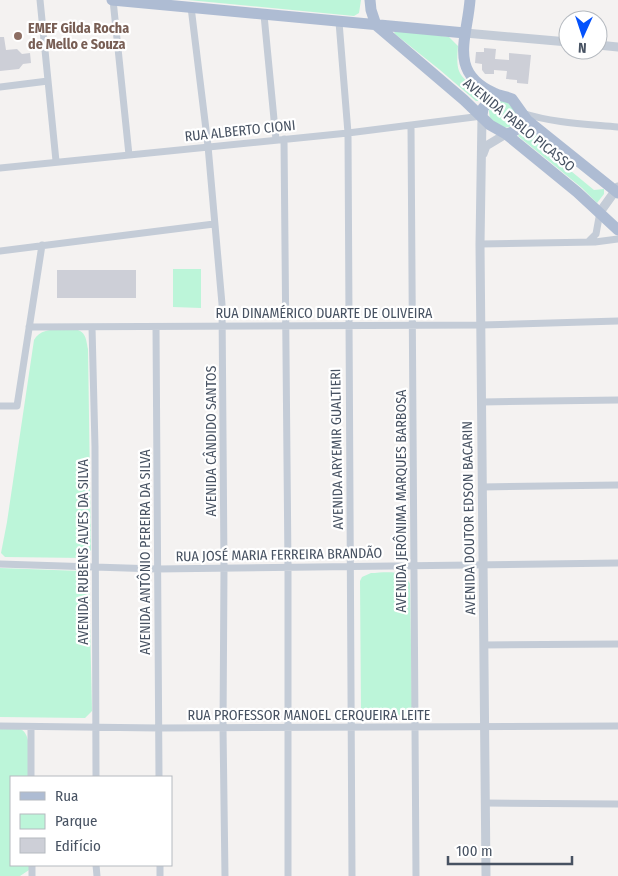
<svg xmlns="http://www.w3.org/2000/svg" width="618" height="876" font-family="'Fira Sans Condensed',sans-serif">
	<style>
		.green { fill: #bcf5d9 }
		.building { fill: #cdcfd7 }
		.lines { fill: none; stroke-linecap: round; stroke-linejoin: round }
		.minor { stroke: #c4ccd7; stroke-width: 7 }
		.tertiary { stroke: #c4ccd7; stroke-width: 9 }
		.primary { stroke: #aebcd3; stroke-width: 11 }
		.education-dot { fill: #8d6e63; stroke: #fff; stroke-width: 2 }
		.labels { text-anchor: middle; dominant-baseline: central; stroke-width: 4.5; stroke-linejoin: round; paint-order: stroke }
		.education-label { font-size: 14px; font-weight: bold; fill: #785e54; stroke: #fff; text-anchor: start }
		.street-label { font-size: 14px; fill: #475262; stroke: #fff }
	</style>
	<rect width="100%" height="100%" fill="#f4f2f1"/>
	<path class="green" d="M188,0H361L359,13L354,16Z
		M396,30L449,37L458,46C455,78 461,75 483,94V97L480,101H476L440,70L400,38L394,33Z
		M494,100H505L516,111L514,125C504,131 498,125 490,119L488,105Z
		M527,126L539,137L532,139L594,190L604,189V194L597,203L582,188L518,136Z
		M173,269H201V308L173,307Z
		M74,329C86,331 86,339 88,349L91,550L84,558L5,557L1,553L7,522L34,340C41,326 61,330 74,329Z
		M0,568L81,571L89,576L92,711L85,718L0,717Z
		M371,573C384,573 404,568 410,584L412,708L405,715L367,717L361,712L360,581L362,577Z
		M0,728C6,728 14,728 20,729C33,733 29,766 29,777H11V865H30L29,870L20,876H0Z"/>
	<path class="building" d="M0,37H4L6,50L17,49L22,54L30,53L31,63L23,64L19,69L0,71Z
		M484,48L496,49L495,59L509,60V53L531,55L528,84L517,83V80L506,79L507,71L494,70V74H485L482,70V64L475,63L476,52H484Z
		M57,270H136V298H57Z"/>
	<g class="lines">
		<path class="minor" d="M40,0L56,161
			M113,0L129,155
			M191,7L208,146L222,304L224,568L223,728L225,876
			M264,15L276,140
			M339,22L348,133L352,876
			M0,87L48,81
			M522,113C553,123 586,124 618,127
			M411,126L416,876
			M284,139L288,567V876
			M0,168L348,133L482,116
			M589,241L596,234L600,212
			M480,244L595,242L618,239
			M0,251L214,224
			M29,327L481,325L618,321
			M92,327L95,447L96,777
			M156,327L159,777
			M482,402L618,400
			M0,406H17L42,245
			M482,487L618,485
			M0,564L157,569L618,563
			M484,645L618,644
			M0,726L159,728L618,726
			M31,727V777
			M485,803L618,804
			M32,865V876
			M96,865L97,876
			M160,865V876"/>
		<path class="tertiary" d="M465,33L568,42
			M598,45L618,47
			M482,116L480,244L486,875
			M483,154L486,146L506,134
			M600,212L618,187"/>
		<path class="primary" d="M112,0L465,33
			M370,0L371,10L376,25L464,100L490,125L506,134L577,192L618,230
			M470,0C467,39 448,72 494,93C499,96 506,96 512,99L527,120L618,193
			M482,116L483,108L496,94
			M506,134C515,132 521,128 527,120"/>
	</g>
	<circle class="education-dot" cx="18" cy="36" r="5"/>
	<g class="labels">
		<g class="education-label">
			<text x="28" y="28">EMEF Gilda Rocha<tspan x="28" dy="16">de Mello e Souza</tspan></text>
		</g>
		<g class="street-label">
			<text transform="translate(519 125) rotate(39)">AVENIDA PABLO PICASSO</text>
			<text transform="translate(240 131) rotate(-6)">RUA ALBERTO CIONI</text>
			<text x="324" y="313">RUA DINAMÉRICO DUARTE DE OLIVEIRA</text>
			<text transform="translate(211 441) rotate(-90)">AVENIDA CÂNDIDO SANTOS</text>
			<text transform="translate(337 449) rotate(-91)">AVENIDA ARYEMIR GUALTIERI</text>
			<text transform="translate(401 501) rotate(-90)">AVENIDA JERÔNIMA MARQUES BARBOSA</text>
			<text transform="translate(469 518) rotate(-91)">AVENIDA DOUTOR EDSON BACARIN</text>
			<text transform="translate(83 552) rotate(-90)">AVENIDA RUBENS ALVES DA SILVA</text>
			<text transform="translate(145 552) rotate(-90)">AVENIDA ANTÔNIO PEREIRA DA SILVA</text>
			<text transform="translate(279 555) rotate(-1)">RUA JOSÉ MARIA FERREIRA BRANDÃO</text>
			<text x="309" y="715">RUA PROFESSOR MANOEL CERQUEIRA LEITE</text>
		</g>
	</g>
	<rect x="10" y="776" width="162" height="90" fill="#ffffff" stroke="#b5bac0"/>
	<rect x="20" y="792" width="25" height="8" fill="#aebcd3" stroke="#b5bac0"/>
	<text x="55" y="801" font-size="15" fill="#475262">Rua</text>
	<rect x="20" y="814" width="25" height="15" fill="#bcf5d9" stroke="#b5bac0"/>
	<text x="55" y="826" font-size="15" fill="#475262">Parque</text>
	<rect x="20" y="838" width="25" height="15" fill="#cdcfd7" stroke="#b5bac0"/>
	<text x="55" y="851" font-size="15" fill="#475262">Edifício</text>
	<g transform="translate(583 35) rotate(183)"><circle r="24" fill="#ffffff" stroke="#b5bac0"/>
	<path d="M0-4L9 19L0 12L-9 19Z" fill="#0452fc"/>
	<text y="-8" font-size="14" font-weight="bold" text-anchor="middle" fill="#475262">N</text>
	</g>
	<path d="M448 856v8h124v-8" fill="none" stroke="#475262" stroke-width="2.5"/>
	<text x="456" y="856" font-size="15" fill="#475262" stroke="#ffffff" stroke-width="4" paint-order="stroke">100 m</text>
</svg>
